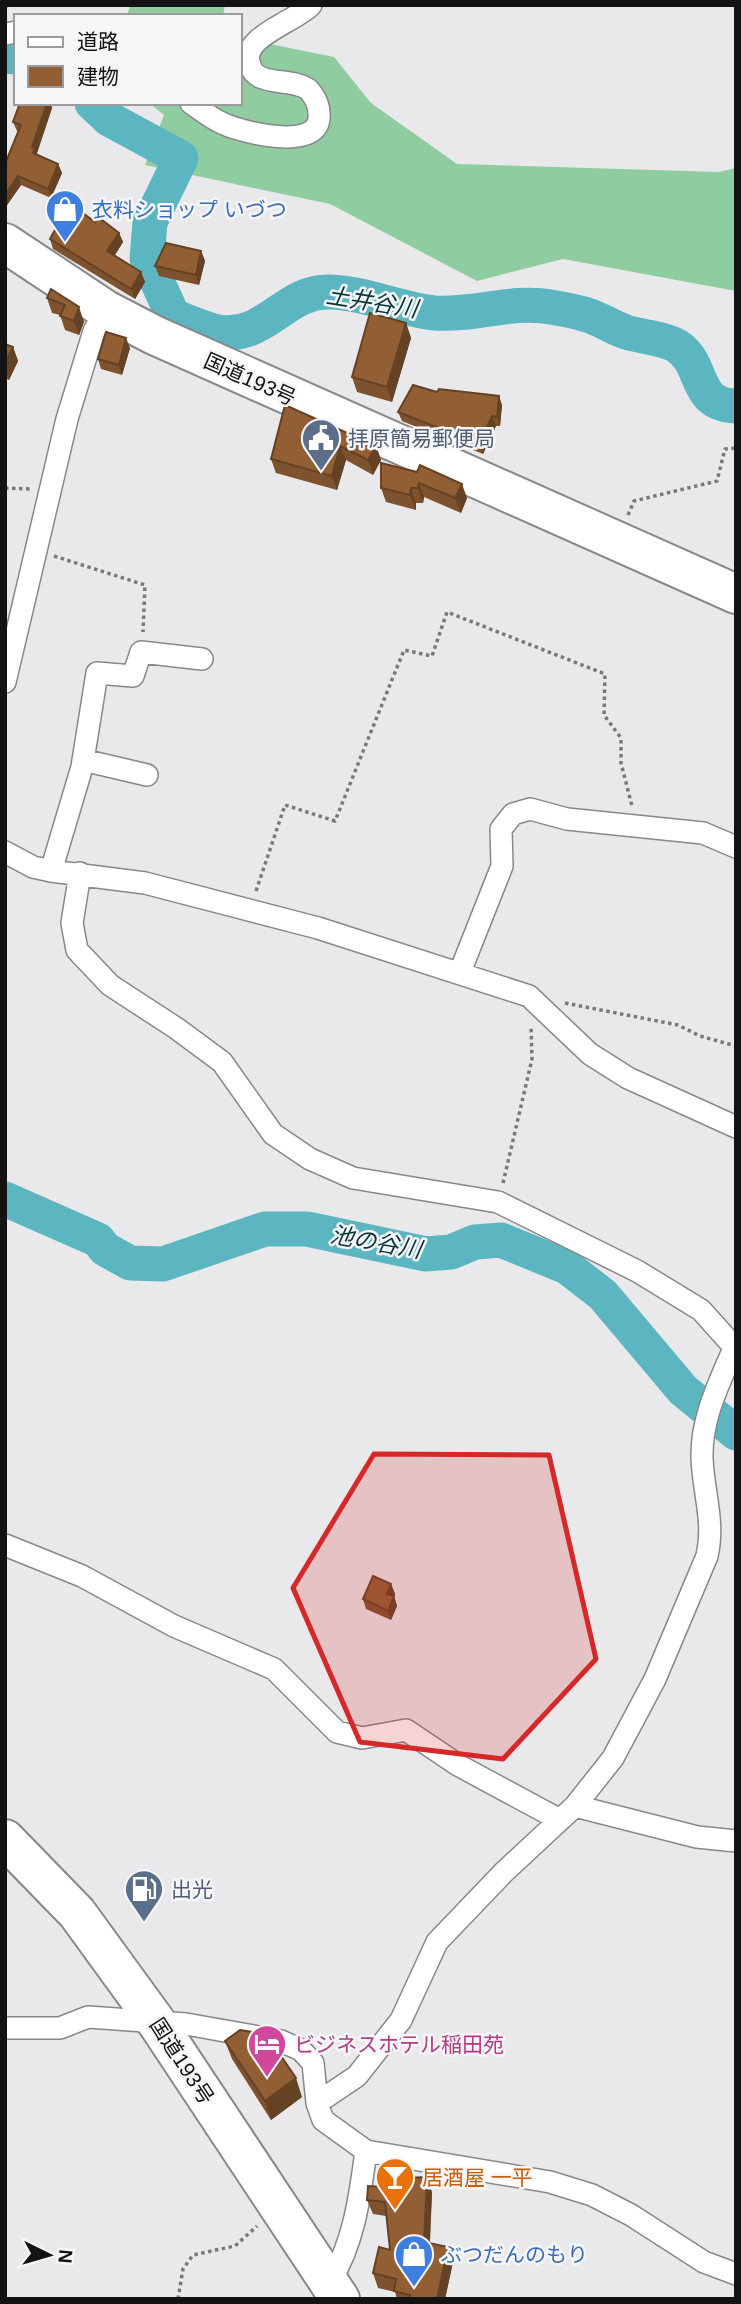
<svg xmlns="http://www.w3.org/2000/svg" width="741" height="2304" font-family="Arial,'Noto Sans JP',sans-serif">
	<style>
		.forest { fill: #8fcda1 }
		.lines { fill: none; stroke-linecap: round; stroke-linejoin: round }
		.river { stroke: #5bb6c2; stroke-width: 35 }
		.street-casing { stroke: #87888a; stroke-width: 24 }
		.highway-casing { stroke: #87888a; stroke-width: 42 }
		.path { stroke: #79797a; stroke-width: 3.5; stroke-dasharray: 3.5 3.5; stroke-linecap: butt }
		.street { stroke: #fff; stroke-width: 21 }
		.highway { stroke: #fff; stroke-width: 38 }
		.wall { fill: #7e522e }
		.shaded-wall { fill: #664225 }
		.building { fill: #925f35; stroke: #664225; stroke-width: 2 }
		.marked { fill: #d62828; fill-opacity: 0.2; stroke: #d62828; stroke-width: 5; stroke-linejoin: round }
		.labels { text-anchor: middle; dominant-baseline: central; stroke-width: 5; stroke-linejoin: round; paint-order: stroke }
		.shop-label { font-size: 21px; fill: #366cbe; stroke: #f6f6f8; text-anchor: start }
		.street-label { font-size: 21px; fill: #131314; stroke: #f6f6f8 }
		.service-label { font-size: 21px; fill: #4e5e75; stroke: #f6f6f8; text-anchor: start }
		.hotel-label { font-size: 21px; fill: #b23c85; stroke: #f6f6f8; text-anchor: start }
		.food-label { font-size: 21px; fill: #c56008; stroke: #f6f6f8; text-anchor: start }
		.water-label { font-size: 23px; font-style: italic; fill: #063439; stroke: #f6f6f8 }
	</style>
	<rect width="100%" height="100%" fill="#e9e9eb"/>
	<path class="forest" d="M130,5H225L223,16H127Z
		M240,38L334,57L371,103L457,164L719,172L736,168V291L563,259L477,281L330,204L145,165L164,115L149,103H240Z"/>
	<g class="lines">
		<path class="river" d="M5,56L16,57
			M92,103L109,119L181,158L150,222L147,259L173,316C187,321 203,329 218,332C266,340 285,290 330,292C365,293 399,309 434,313C473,316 511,300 551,307C563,309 576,311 587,315C601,319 613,328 626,332C641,337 664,338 677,346C706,365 692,405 736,406
			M5,1199L98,1240L105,1249L130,1263L163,1264L265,1229H307L426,1254L451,1252L475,1242L501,1240L567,1267L603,1295L683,1390L736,1433"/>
		<g class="street-casing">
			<path id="street" d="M5,34L16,32
				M191,103C202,111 212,119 224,124C242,132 315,151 319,119C320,106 316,98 308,89C294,80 275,84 260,77C254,74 252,71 250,65C238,38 295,22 311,5
				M5,682L67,419L94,331L106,310
				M83,760L147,775
				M5,852L33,867L51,871L145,883L318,928L529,996L590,1054L628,1078L736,1127
				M51,871L82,767L97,673L133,676L141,652L202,659
				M80,873L72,923L77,950L110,985L176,1028L222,1062L273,1134L310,1159L353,1178L498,1202L637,1271L701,1310L736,1349
				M460,972L502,866L501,829L513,814L530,809L567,819L703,833L736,847
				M5,1545L82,1576L174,1626L274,1669L337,1732L362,1738L406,1730L458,1765L560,1820
				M575,1806L697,1837L736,1841
				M5,2028H60L88,2017L186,2024L281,2041L301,2050L313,2063L317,2103L323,2120L366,2151L550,2182L592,2195L631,2215L704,2262L736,2274
				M317,2103L357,2076L401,2020L437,1942L504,1872L575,1806L613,1758L655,1679L707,1556C715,1522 703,1491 702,1458C701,1418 719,1384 734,1348
				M329,2283C354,2244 360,2196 366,2151"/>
		</g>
		<g class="highway-casing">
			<path id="highway" d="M5,243L106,310L154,335L736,594
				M5,1839L77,1913L157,2023L340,2299"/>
		</g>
		<path class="path" d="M5,7L8,5
			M5,488L31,489
			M628,515L634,501L717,481L725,449L736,448
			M54,556L145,585L143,632
			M256,891L285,805L335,821L404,650L432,656L447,612L605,674L604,715L621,738V763L632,806
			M565,1003L678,1025L700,1036L736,1046
			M503,1183L532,1059L531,1026
			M178,2299L183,2269L193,2255L235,2246L257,2226"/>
		<use href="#street" class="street"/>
		<use href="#highway" class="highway"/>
	</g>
	<path class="wall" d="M20,103H50L52,108L37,153V155L58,164L62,173L51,198L21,185L5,208L18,131H17L13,122Z
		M57,218L95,222L119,233L123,242L115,255L141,272L145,282L135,299L53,249L50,239L59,223Z
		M201,251L205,261L199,285L159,276L155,266Z
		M51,289L84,322L79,335L65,330L60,315L52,313L47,298Z
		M406,323L411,338L392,402L357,392L352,377Z
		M5,344L13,347L18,361L9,380L5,378Z
		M130,348L122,375L101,369L98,359Z
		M437,392L502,405L500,426H496L483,454L402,421L398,412Z
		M285,405L376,446L381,460L373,475L346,460L337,490L276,473L271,459Z
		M381,463L467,498L461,513L424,497L423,503H416V510L386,502L381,488Z
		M391,1584L395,1594L394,1596L397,1606L391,1620L366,1609L363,1599Z
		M225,2041L302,2097L271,2120L232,2059Z
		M432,2192L430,2243L453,2262L445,2299H397L395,2292L378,2288L373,2273L390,2250L386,2216L373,2214L367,2200Z"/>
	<path class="shaded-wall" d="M47,103H50L52,108L37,153L38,157L33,153L32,147Z
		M58,164L62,173L51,198L48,189Z
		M18,176L21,185L5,208V195Z
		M119,233L123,242L111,261L107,251Z
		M201,251L205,261L199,285L196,275Z
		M141,272L145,282L135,299L131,289Z
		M79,307L84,322L79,335L74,321Z
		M406,323L411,338L392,402L387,387Z
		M126,338L130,348L122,375L119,365Z
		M13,347L18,361L9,380L5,368V363Z
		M499,396L502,405L500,426L497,417Z
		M492,416L496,426L483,454L479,444Z
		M340,446L346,460L337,490L332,476Z
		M376,446L381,460L373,475L368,460Z
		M419,483L424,497L423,503L418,488Z
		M462,484L467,498L461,513L455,498Z
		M411,488L416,503V510L410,495Z
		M391,1584L395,1594L391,1603L387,1594Z
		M394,1596L397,1606L391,1620L388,1611Z
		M296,2078L302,2097L271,2120L265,2101Z
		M427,2177L432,2192L429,2256L424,2242Z
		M448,2247L453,2262L445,2299H437Z"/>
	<path class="building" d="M20,103H47L32,147L35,148L33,153L58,164L48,189L18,176L5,195V164L21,125L13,122Z
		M68,202L95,222L98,217L119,233L107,251L141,272L131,289L50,239L60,221L57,218Z
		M166,243L201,251L196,275L155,266Z
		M51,289L79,307L74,321L60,316L65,305L47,298Z
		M370,313L406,323L387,387L352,377Z
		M106,332L126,338L119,365L98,359Z
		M5,344L13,347L5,363Z
		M413,385L437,392L439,389L499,396L497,417L492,416L479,444L398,412Z
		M285,405L376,446L368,460L340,446L332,476L271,459Z
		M381,463L417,472L420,465L462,484L455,498L419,483L418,488H411L410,495L381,488Z
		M373,1576L391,1584L387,1594L394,1596L388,1611L363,1599Z
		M240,2030L266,2034L296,2078L265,2101L225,2041Z
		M427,2177L424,2242L448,2247L437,2299H409L410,2295L394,2291L396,2279L373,2273L379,2247L390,2250L385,2202L367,2200L368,2186L383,2187L382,2179Z"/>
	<path class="marked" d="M374,1454L549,1455L596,1659L503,1759L360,1742L293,1588Z"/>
	<defs>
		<g id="shop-pin" transform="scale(2.0125)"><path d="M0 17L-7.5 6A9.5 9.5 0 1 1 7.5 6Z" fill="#3f7fe0" stroke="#f6f6f8"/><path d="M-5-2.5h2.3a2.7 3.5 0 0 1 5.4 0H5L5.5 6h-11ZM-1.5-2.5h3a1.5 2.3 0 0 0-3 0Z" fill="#fff"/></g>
		<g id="civic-pin" transform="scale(2.0125)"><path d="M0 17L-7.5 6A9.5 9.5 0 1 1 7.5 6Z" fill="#5c6f8a" stroke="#f6f6f8"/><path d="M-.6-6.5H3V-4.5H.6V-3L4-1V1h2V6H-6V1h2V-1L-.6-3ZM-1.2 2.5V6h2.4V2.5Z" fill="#fff"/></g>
		<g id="fuel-pin" transform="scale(2.0125)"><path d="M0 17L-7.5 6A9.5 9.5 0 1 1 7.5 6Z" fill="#5c6f8a" stroke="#f6f6f8"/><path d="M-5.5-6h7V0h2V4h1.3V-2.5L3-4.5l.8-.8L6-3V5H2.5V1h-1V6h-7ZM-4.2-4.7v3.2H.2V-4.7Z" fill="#fff"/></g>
		<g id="hotel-pin" transform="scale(2.0125)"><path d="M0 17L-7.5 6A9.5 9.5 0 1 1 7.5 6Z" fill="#d1479c" stroke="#f6f6f8"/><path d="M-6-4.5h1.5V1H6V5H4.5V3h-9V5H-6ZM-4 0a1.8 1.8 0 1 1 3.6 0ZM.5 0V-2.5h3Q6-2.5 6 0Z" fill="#fff"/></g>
		<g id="bar-pin" transform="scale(2.0125)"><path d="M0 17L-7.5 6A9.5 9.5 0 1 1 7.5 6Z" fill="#e8710a" stroke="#f6f6f8"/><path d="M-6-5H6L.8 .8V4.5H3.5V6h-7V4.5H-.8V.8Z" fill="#fff"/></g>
	</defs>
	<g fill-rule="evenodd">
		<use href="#shop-pin" x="65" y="209"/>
		<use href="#civic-pin" x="321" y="438"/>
		<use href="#fuel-pin" x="144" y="1889"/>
		<use href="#hotel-pin" x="267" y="2044"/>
		<use href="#bar-pin" x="395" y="2177"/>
		<use href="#shop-pin" x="414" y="2254"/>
	</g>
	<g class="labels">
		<g class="shop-label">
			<text x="92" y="209">衣料ショップ いづつ</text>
			<text x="441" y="2254">ぶつだんのもり</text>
		</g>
		<g class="street-label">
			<text transform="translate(250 379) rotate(24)">国道193号</text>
			<text transform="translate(182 2061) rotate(57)">国道193号</text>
		</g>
		<g class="service-label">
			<text x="348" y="438">拝原簡易郵便局</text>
			<text x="171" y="1889">出光</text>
		</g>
		<g class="hotel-label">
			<text x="294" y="2044">ビジネスホテル稲田苑</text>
		</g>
		<g class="food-label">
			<text x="422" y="2177">居酒屋 一平</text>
		</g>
		<g class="water-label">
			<text transform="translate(372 302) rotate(9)">土井谷川</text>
			<text transform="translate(376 1242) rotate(10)">池の谷川</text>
		</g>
	</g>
	<rect width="741" height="2304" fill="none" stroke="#131314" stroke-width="14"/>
	<rect x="14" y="14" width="228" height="91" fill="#f6f6f8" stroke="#9b9b9d" stroke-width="2"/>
	<rect x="28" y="37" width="35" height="10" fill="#ffffff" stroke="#9b9b9d" stroke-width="2"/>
	<text x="77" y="49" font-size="21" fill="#131314">道路</text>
	<rect x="28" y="66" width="35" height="21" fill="#925f35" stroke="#9b9b9d" stroke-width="2"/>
	<text x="77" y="84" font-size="21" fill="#131314">建物</text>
	<g transform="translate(49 2255) rotate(95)" stroke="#f6f6f8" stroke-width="5" paint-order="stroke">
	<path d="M0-5L12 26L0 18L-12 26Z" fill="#131314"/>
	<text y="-10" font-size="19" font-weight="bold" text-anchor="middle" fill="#131314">N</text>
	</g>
</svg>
